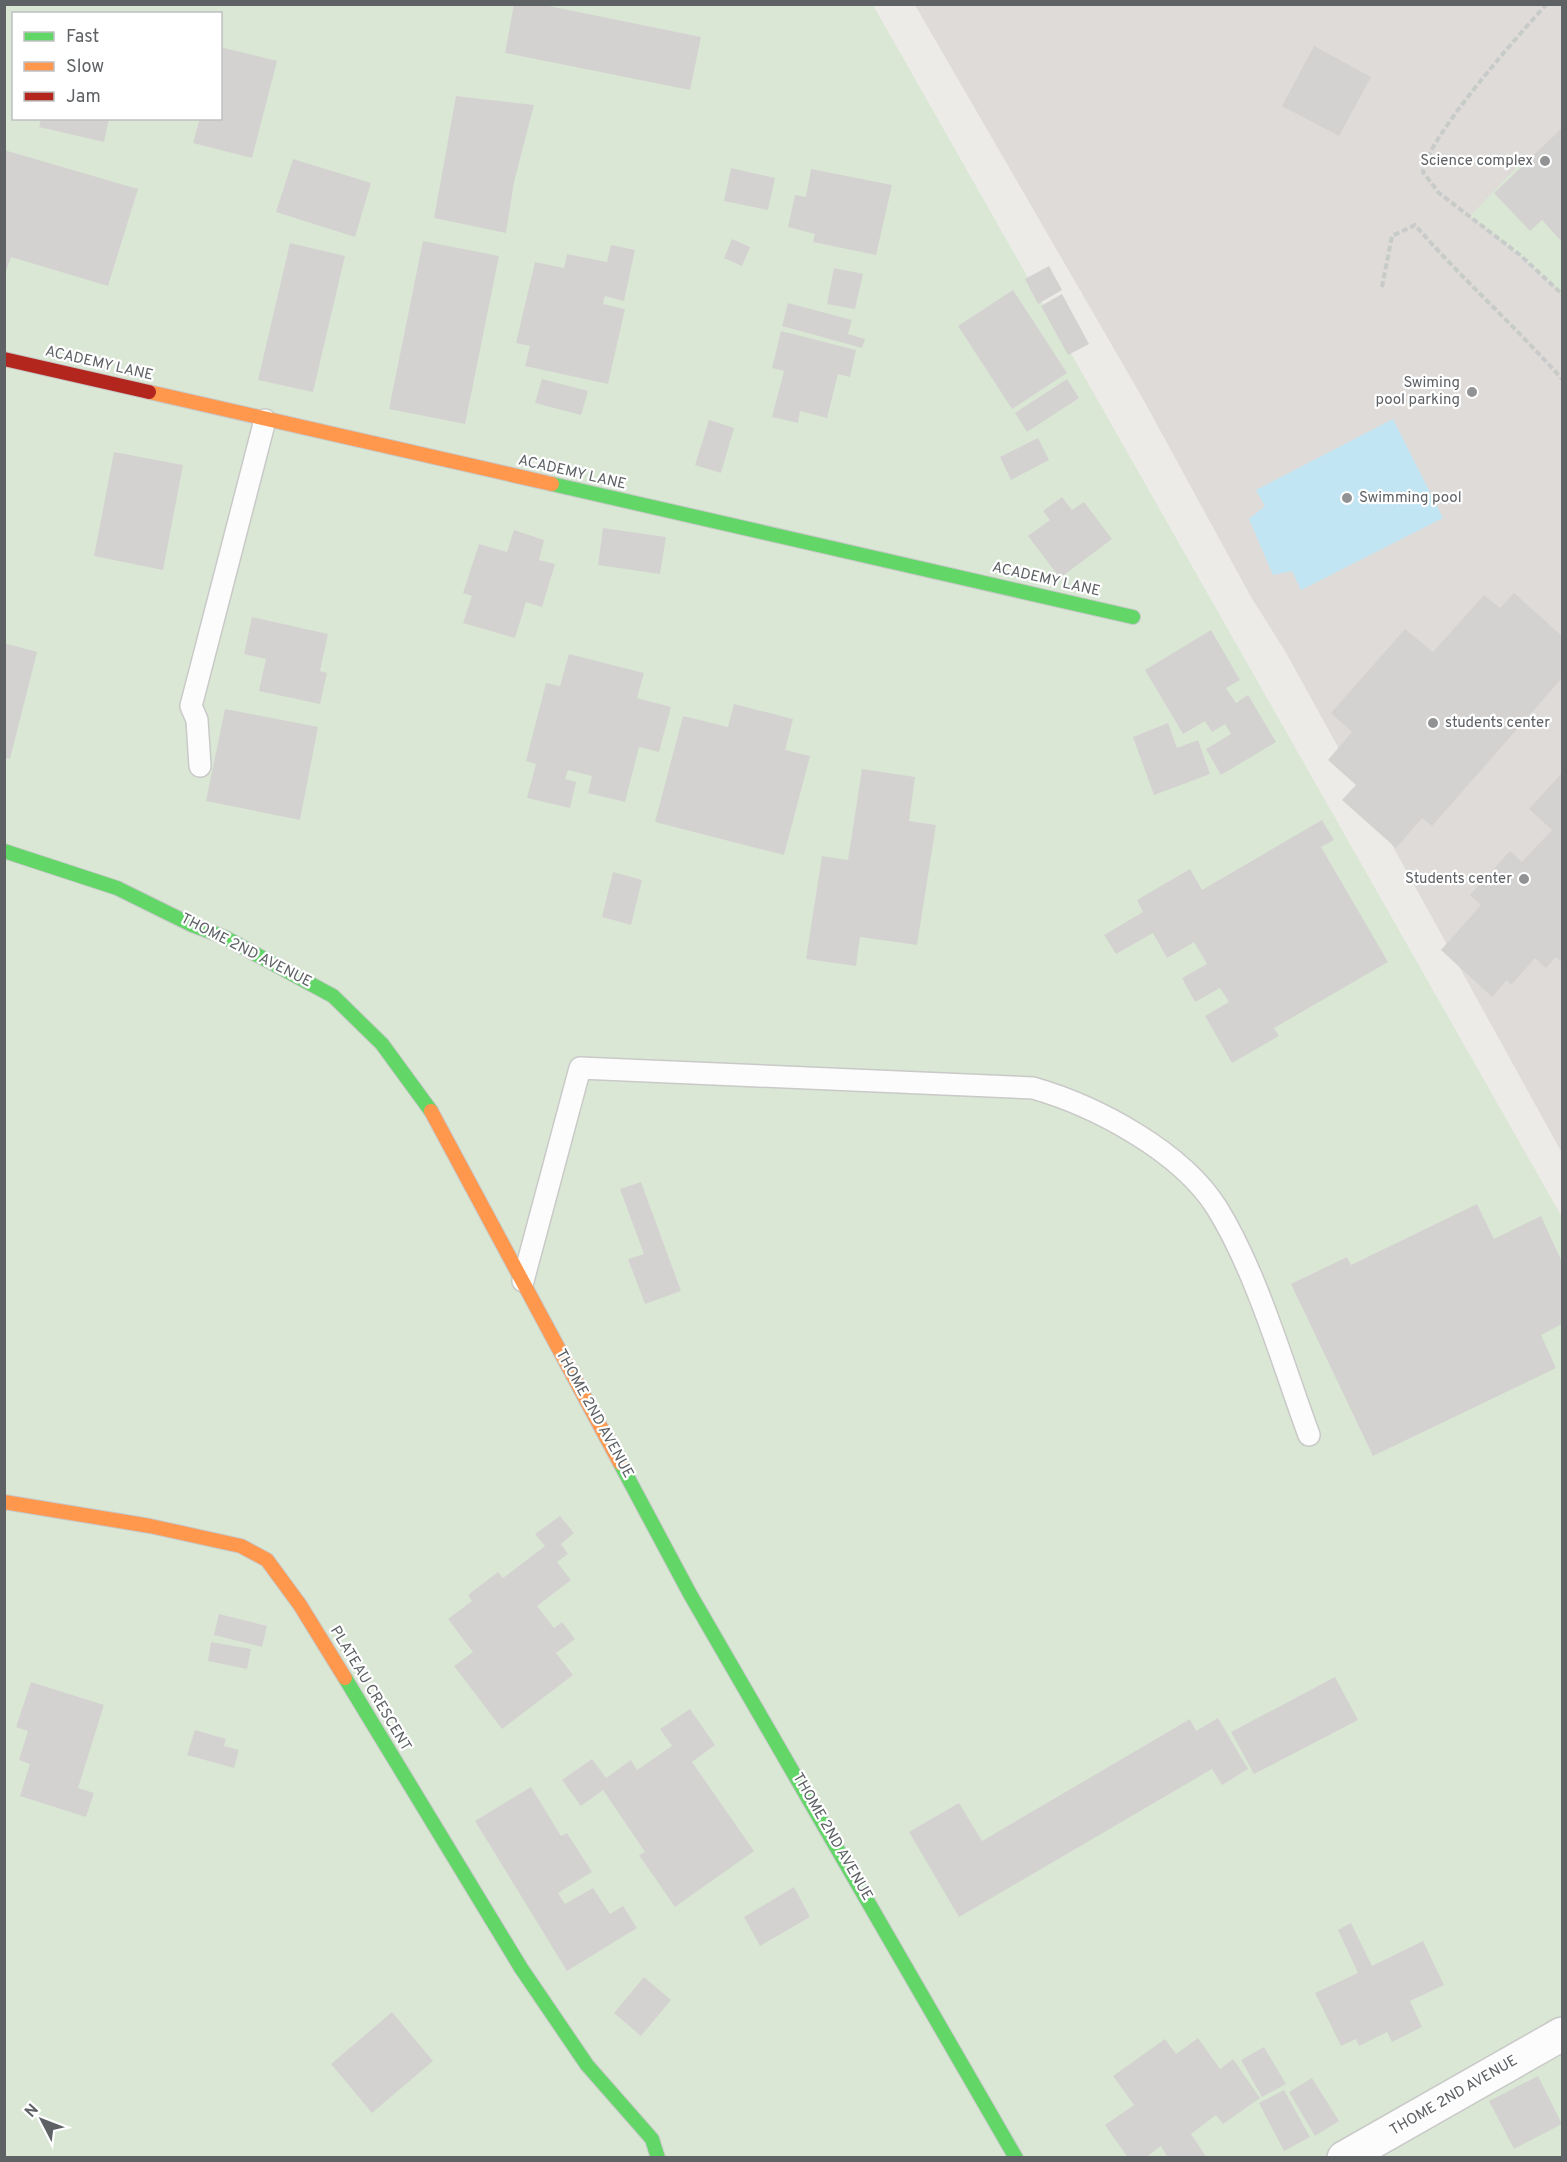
<svg xmlns="http://www.w3.org/2000/svg" width="1567" height="2162" font-family="Overpass,sans-serif">
	<style>
		.education { fill: #dedbd8 }
		.green { fill: #dae7d5; fill-rule: evenodd }
		.water { fill: #c1e5f2 }
		.building { fill: #d4d2d1 }
		.lines { fill: none; stroke-linecap: round; stroke-linejoin: round }
		.lane-casing { stroke: #c9c9c8; stroke-width: 24 }
		.street-casing { stroke: #c9c9c8; stroke-width: 36 }
		.fast-casing { stroke: #c7c8c8; stroke-width: 16 }
		.slow-casing { stroke: #c7c8c8; stroke-width: 16 }
		.jam-casing { stroke: #c7c8c8; stroke-width: 16 }
		.path { stroke: #c7cbc9; stroke-width: 4; stroke-dasharray: 6 3; stroke-linecap: butt }
		.lane { stroke: #fcfcfc; stroke-width: 21 }
		.street { stroke: #fcfcfc; stroke-width: 33 }
		.fast { stroke: #63d668; stroke-width: 14 }
		.slow { stroke: #ff974d; stroke-width: 14 }
		.jam { stroke: #b3261e; stroke-width: 14 }
		.poi-dot { fill: #909293; stroke: #fff; stroke-width: 2 }
		.labels { text-anchor: middle; dominant-baseline: central; stroke-width: 4.5; stroke-linejoin: round; paint-order: stroke }
		.poi-label { font-size: 15px; fill: #5e6265; stroke: #fff; text-anchor: end }
		.street-label { font-size: 15px; fill: #5e6265; stroke: #fff }
	</style>
	<rect width="100%" height="100%" fill="#edebe8"/>
	<path class="education" d="M915,5H1562V1153L1285,651L1251,597L1143,399Z"/>
	<path class="green" d="M5,5H873L1562,1217V2157L5,2158ZM14,14H220V118H14Z
		M1525,159L1534,175L1562,206V294L1520,255L1470,216Z"/>
	<path class="water" d="M1393,419L1443,518L1301,590L1292,571L1273,575L1249,519L1265,506L1256,490Z"/>
	<path class="building" d="M514,4H539L701,37L690,90L505,53Z
		M1314,46L1371,77L1339,136L1282,106Z
		M220,47L277,61L252,158L193,143L200,118H220Z
		M456,96L534,105L514,182L506,233L434,218Z
		M41,118H109L104,142L39,127Z
		M1562,128V242L1542,220L1530,231L1494,193Z
		M4,150L138,189L108,286L11,257L4,277Z
		M293,159L371,183L355,237L276,212Z
		M731,168L775,178L768,210L724,201Z
		M811,169L892,185L876,255L813,242L815,234L788,227L795,195L806,197Z
		M732,239L750,247L742,266L724,258Z
		M423,241L499,256L465,424L389,409Z
		M290,243L345,256L313,392L258,380Z
		M611,245L635,250L624,301L605,296L603,304L625,309L608,384L525,366L530,346L516,343L535,262L564,268L567,254L607,262Z
		M1049,266L1062,290L1038,304L1025,279Z
		M834,268L863,274L855,309L827,304Z
		M1013,290L1067,373L1012,409L958,326Z
		M1062,294L1089,344L1068,355L1041,306Z
		M788,303L852,320L848,334L865,339L862,348L782,326Z
		M781,331L856,350L850,377L838,374L827,418L800,411L798,423L772,417L784,371L772,368Z
		M542,379L588,391L581,415L535,403Z
		M1067,379L1079,398L1027,432L1015,413Z
		M709,420L734,428L721,473L695,465Z
		M1038,438L1049,460L1011,480L1000,457Z
		M114,452L183,465L163,570L94,556Z
		M1062,497L1072,510L1084,502L1112,539L1060,578L1028,536L1050,520L1043,511Z
		M603,528L666,537L660,574L598,565Z
		M514,530L544,540L539,560L555,564L542,607L526,602L515,638L463,623L472,596L463,593L479,544L507,552Z
		M1514,593L1562,636V678L1432,826L1422,818L1396,848L1342,800L1356,785L1328,760L1352,732L1331,713L1405,629L1433,652L1484,595L1500,608Z
		M252,617L328,634L320,671L327,673L320,704L259,691L266,659L244,654Z
		M1211,630L1240,680L1226,688L1236,703L1248,695L1276,742L1221,775L1206,749L1231,734L1225,724L1212,732L1205,721L1183,734L1145,670Z
		M4,643L37,652L10,759L4,758Z
		M569,654L644,673L637,698L671,707L659,752L639,747L625,802L588,793L592,776L568,770L565,779L576,782L570,808L527,798L536,764L526,761L546,683L560,686Z
		M734,704L793,719L785,750L810,756L784,855L655,822L683,716L728,727Z
		M225,709L318,727L300,820L206,801Z
		M1168,723L1177,748L1198,740L1210,774L1154,795L1133,737Z
		M862,769L915,777L909,821L936,825L917,945L860,937L856,966L806,959L822,856L848,860Z
		M1562,773V962L1556,957L1546,968L1535,958L1511,985L1507,980L1492,997L1441,950L1481,905L1470,895L1510,851L1522,862L1552,830L1529,809Z
		M1322,820L1334,840L1321,847L1388,962L1274,1028L1279,1036L1232,1063L1205,1016L1229,1002L1220,988L1195,1002L1182,978L1207,964L1194,942L1167,958L1153,933L1116,954L1104,935L1143,912L1137,900L1190,869L1202,890Z
		M613,872L642,880L631,925L602,917Z
		M641,1182L681,1291L645,1304L628,1259L644,1254L620,1189Z
		M1477,1204L1494,1239L1541,1216L1562,1262V1324L1541,1335L1556,1368L1373,1456L1291,1284L1347,1257L1351,1265Z
		M560,1516L574,1533L561,1544L568,1554L557,1562L571,1580L537,1606L554,1628L562,1622L575,1639L556,1653L573,1675L502,1729L454,1666L473,1652L448,1619L472,1601L468,1595L498,1572L503,1578L545,1546L535,1534Z
		M219,1614L267,1626L262,1647L214,1635Z
		M211,1642L251,1649L247,1669L208,1661Z
		M1335,1677L1358,1720L1254,1774L1231,1732Z
		M31,1682L104,1705L78,1788L94,1793L86,1817L20,1796L30,1764L19,1760L28,1731L16,1727Z
		M690,1709L715,1745L692,1762L754,1851L675,1907L639,1855L645,1852L603,1790L581,1806L562,1780L592,1759L606,1778L631,1760L637,1770L672,1746L660,1729Z
		M1218,1718L1248,1769L1222,1785L1212,1769L959,1917L909,1832L959,1803L982,1841L1190,1719L1196,1731Z
		M195,1730L226,1739L224,1746L239,1750L234,1768L187,1755Z
		M531,1787L561,1836L567,1833L592,1872L558,1893L565,1904L593,1888L610,1914L623,1906L637,1928L567,1971L475,1821Z
		M794,1887L810,1917L760,1946L744,1917Z
		M1351,1923L1372,1966L1423,1941L1444,1985L1410,2001L1422,2027L1392,2042L1387,2032L1359,2046L1356,2039L1341,2046L1315,1993L1358,1973L1338,1930Z
		M644,1977L671,2000L641,2036L614,2013Z
		M392,2012L433,2061L372,2113L331,2064Z
		M1198,2038L1220,2069L1233,2059L1260,2098L1223,2124L1216,2115L1191,2134L1205,2155L1201,2158H1168L1161,2146L1145,2158H1128L1105,2125L1134,2105L1113,2076L1165,2039L1176,2054Z
		M1264,2047L1286,2084L1262,2097L1241,2060Z
		M1538,2076L1562,2124L1514,2149L1489,2101Z
		M1312,2078L1339,2121L1315,2136L1289,2092Z
		M1284,2090L1310,2137L1284,2151L1259,2103Z"/>
	<g class="lines">
		<g class="lane-casing">
			<path id="lane" d="M200,766L197,720L191,706L265,420
				M523,1281L580,1068L1033,1088C1096,1106 1181,1151 1217,1208C1257,1273 1282,1362 1309,1435"/>
		</g>
		<g class="street-casing">
			<path id="street" d="M1344,2158L1562,2034"/>
		</g>
		<g class="fast-casing">
			<path id="fast" d="M552,484L1133,617
				M4,851L117,888L192,925L224,937L333,996L382,1044L431,1111
				M620,1463L690,1594L1016,2158
				M345,1678L521,1968L587,2065L652,2139L658,2158"/>
		</g>
		<g class="slow-casing">
			<path id="slow" d="M149,392L552,484
				M431,1111L620,1463
				M4,1502L150,1526L241,1546L267,1560L300,1605L345,1678"/>
		</g>
		<g class="jam-casing">
			<path id="jam" d="M4,359L149,392"/>
		</g>
		<path class="path" d="M1547,4C1520,33 1427,138 1423,172L1439,193L1520,255L1562,294
			M1382,287L1392,236L1415,225C1462,279 1515,326 1562,379"/>
		<use href="#lane" class="lane"/>
		<use href="#street" class="street"/>
		<use href="#fast" class="fast"/>
		<use href="#slow" class="slow"/>
		<use href="#jam" class="jam"/>
	</g>
	<g class="poi-dot">
		<circle cx="1545" cy="161" r="6"/>
		<circle cx="1472" cy="392" r="6"/>
		<circle cx="1347" cy="498" r="6"/>
		<circle cx="1433" cy="723" r="6"/>
		<circle cx="1524" cy="879" r="6"/>
	</g>
	<g class="labels">
		<g class="poi-label">
			<text x="1533" y="161">Science complex</text>
			<text x="1460" y="383">Swiming<tspan x="1460" dy="17">pool parking</tspan></text>
			<text x="1359" y="498" text-anchor="start">Swimming pool</text>
			<text x="1445" y="723" text-anchor="start">students center</text>
			<text x="1512" y="879">Students center</text>
		</g>
		<g class="street-label">
			<text transform="translate(99 364) rotate(13)">ACADEMY LANE</text>
			<text transform="translate(572 473) rotate(13)">ACADEMY LANE</text>
			<text transform="translate(1046 580) rotate(13)">ACADEMY LANE</text>
			<text transform="translate(246 951) rotate(27)">THOME 2ND AVENUE</text>
			<text transform="translate(594 1414) rotate(61)">THOME 2ND AVENUE</text>
			<text transform="translate(370 1689) rotate(59)">PLATEAU CRESCENT</text>
			<text transform="translate(832 1837) rotate(60)">THOME 2ND AVENUE</text>
			<text transform="translate(1454 2096) rotate(-30)">THOME 2ND AVENUE</text>
		</g>
	</g>
	<rect width="1567" height="2162" fill="none" stroke="#5e6265" stroke-width="12"/>
	<rect x="12" y="12" width="210" height="108" fill="#ffffff" stroke="#bfc0c1" stroke-width="1.5"/>
	<rect x="24" y="32" width="30" height="9" fill="#63d668" stroke="#bfc0c1" stroke-width="1.5"/>
	<text x="66" y="42" font-size="18" fill="#5e6265">Fast</text>
	<rect x="24" y="62" width="30" height="9" fill="#ff974d" stroke="#bfc0c1" stroke-width="1.5"/>
	<text x="66" y="72" font-size="18" fill="#5e6265">Slow</text>
	<rect x="24" y="92" width="30" height="9" fill="#b3261e" stroke="#bfc0c1" stroke-width="1.5"/>
	<text x="66" y="102" font-size="18" fill="#5e6265">Jam</text>
	<g transform="translate(42 2120) rotate(312)" stroke="#ffffff" stroke-width="4.5" paint-order="stroke">
	<path d="M0-4.5L10 22L0 15L-10 22Z" fill="#5e6265"/>
	<text y="-9" font-size="16" font-weight="bold" text-anchor="middle" fill="#5e6265">N</text>
	</g>
</svg>
